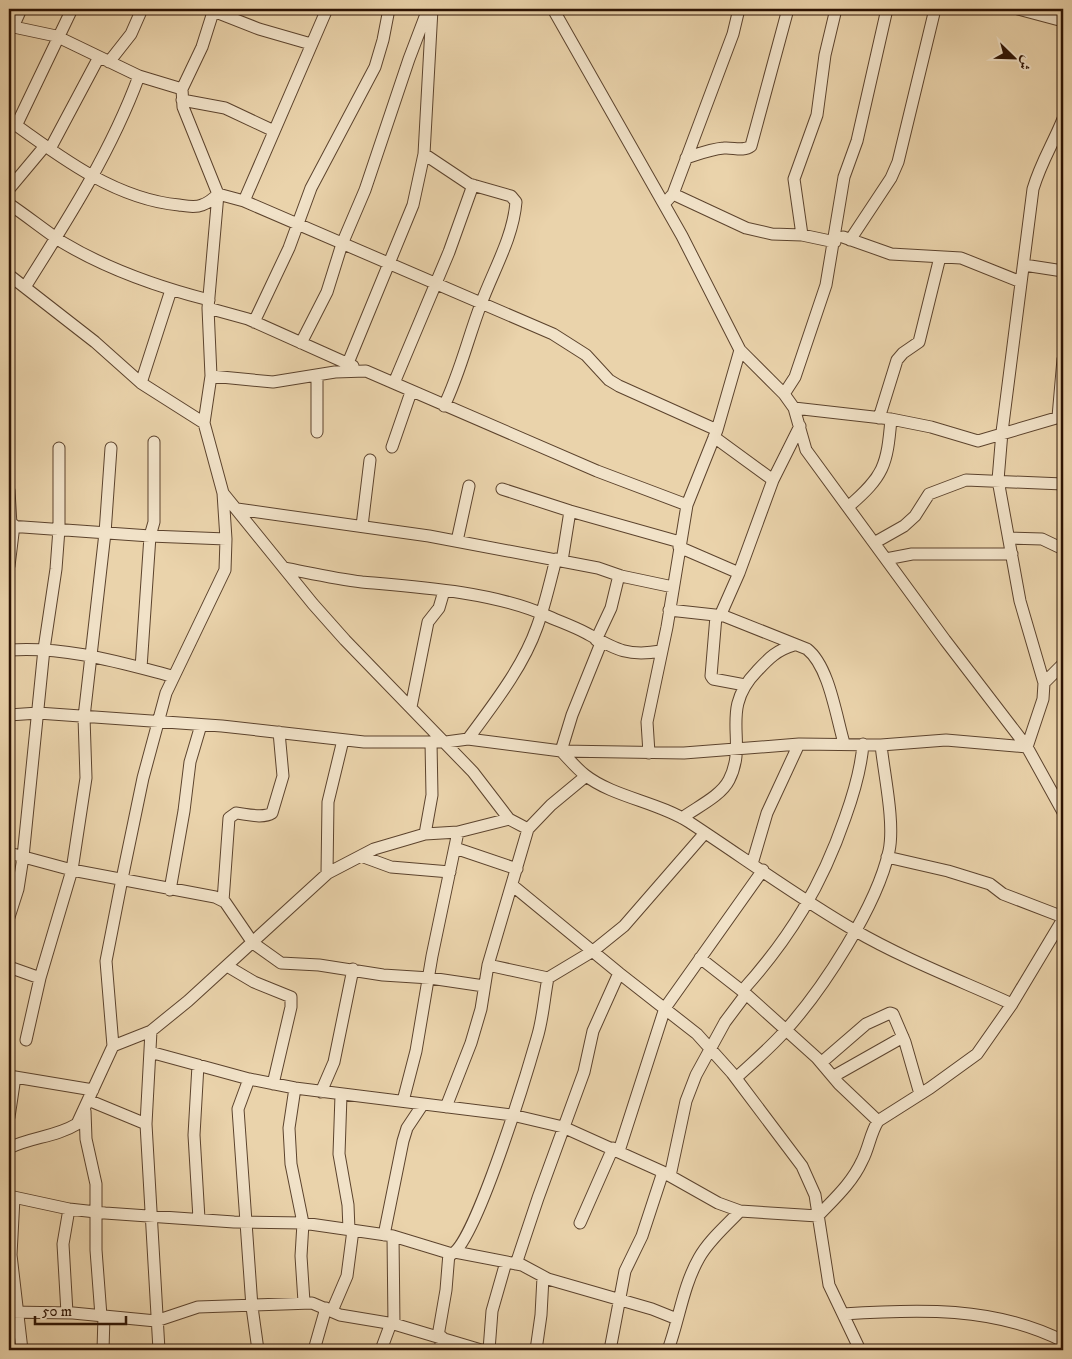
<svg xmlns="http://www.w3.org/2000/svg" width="1072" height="1359" font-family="'IM FELL DW Pica',Amiri,serif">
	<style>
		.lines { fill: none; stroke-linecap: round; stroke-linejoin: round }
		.minor-casing { stroke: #5c432d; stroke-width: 13 }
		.minor { stroke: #f1e2c8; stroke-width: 11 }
	</style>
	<rect width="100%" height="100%" fill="#ead3ab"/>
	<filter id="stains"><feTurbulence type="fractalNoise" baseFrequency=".004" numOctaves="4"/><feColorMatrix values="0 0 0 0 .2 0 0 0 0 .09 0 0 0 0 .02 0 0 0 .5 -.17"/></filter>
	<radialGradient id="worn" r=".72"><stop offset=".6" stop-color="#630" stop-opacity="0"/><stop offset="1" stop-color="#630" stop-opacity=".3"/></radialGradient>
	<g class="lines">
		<g class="minor-casing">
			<path id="minor" d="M214,9L202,47L182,89L183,107L218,194L208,308L211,376L204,423L223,493L313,604L345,640L473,772L509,819L528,829
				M553,9L682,236L740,350L784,394L794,408L806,450L945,640L1027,747L1063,812
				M1018,9L1063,21
				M213,11L259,29L311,44
				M9,26L56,36L139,76L182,89
				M13,27L21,9
				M109,62L131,34L142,9
				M182,100L225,108L274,131
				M9,120C60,157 115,199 179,205C186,206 195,208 202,205C208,203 214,198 218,194L244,201L553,334L586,355L609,380L619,386L717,430
				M16,126L72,9
				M50,149L99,57
				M424,154L469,184L511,196L516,202C513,238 493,271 481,304C468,338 460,373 444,406
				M686,158C698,154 711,149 724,148C733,147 743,152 751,146L788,9
				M9,189L45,146
				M673,194L746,228L772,234L802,235L835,242
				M244,201L327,9
				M9,204C27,216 44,230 62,242C107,269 158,287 209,300
				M664,204L673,194L733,34L739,9
				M802,235L794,179L817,115L825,55L836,9
				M843,237L891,254L961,258L1021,282
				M850,240L891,178L898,162L935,9
				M1024,265L1063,271
				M9,275L95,342L141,383L204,423
				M25,287C68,219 111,152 139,76
				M208,308L248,319L353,366
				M254,322L289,248L311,188L375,67L383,40L389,9
				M301,343L327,292L342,244L365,190L409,59L428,9
				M348,363L413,205L424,154L432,9
				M211,376L273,382L335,372L366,371L597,471L687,505
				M141,383L171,290
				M394,383L449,252L473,185
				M784,394L795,377L826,285L844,177L857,141L887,9
				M794,408L891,419L931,427L978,441L1063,416
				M1058,417L1063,359
				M879,418L897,360L903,353L919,342L940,257
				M317,432V376
				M714,437L773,480
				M392,447L411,392
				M502,489L570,511L680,542
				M9,490L11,525
				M848,507C884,476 887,466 891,419
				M237,509L429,536L598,568L621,576L673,587
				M9,526L150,536L226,539
				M362,526L370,460
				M1009,538L1042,539L1063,549
				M457,541L469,486
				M874,543L904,526L915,516L929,494L966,480L1063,484
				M679,547L739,573
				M886,559L912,554H1012
				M562,561L570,511
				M9,566L14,525
				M284,568C310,573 336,579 362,582C419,587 493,592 545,615C558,621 573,626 586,633C615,649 627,657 661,651
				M669,610L724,616L807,649C829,666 836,716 844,743
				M716,616L711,676L713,679L745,685
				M720,616L739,573L773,480L800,426
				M596,640L611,608L619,575
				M601,643L572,715L561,751C569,759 576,768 585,775C613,797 658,802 689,822C744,858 797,897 854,930C904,959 959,980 1012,1004
				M9,650C65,646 118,662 172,676
				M141,668L150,536L154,522V442
				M1044,683L1063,664
				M411,707L428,622L439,608L444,591
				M9,715L38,713L222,726L364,742H446L468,739L561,751L684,753L799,744L881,745L946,740L1027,747L1043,699L1044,683L1020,601L998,480L1002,432L1033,189C1041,162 1053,144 1063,119
				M468,739C493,705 523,667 537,627C545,605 550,582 556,559
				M649,753L647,722L667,627L687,505L717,430L740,350
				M682,818C697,807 721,796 729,780C749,741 718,711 757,671C769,658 777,650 794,645
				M425,834L432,795L431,742
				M455,848L517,869
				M9,853L72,870L215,897L225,902L253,943L281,963L319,965L383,975L430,978L484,986
				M361,856L391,867L450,872
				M887,857L948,871L990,884L1003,894L1063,917
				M752,864L767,813L799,744
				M327,873L328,802L343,740
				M512,885L619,973L697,1034L732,1073L802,1166L815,1195L829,1285L860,1350
				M170,890L184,811L190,762L201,725
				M223,901L229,818L236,813C246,814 263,819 272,813L283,776L279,732
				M9,917L18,889L23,857L44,649L56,569L59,529V448
				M700,958L746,994L817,1058L839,1084L878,1121
				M488,965L548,978L593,951L624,926L704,834
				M227,966L254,982L291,997V1007L273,1084
				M9,967L40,978
				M742,991C790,938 822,885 845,818C854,793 861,770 863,744
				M151,1031L146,1124L159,1350
				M26,1040L40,978L72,870L86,778L84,717L105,533L111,448
				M113,1046L106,961L122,879L143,778L166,693L225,570L226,539L223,493
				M150,1052L249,1079L295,1088L512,1115L563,1127L663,1172L718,1203L740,1211L818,1216C834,1199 852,1183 862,1161C869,1148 870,1134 878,1121L930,1088L977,1054L1012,1004L1063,919
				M822,1062L866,1024L890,1013L893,1014L905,1042L920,1094
				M198,1065L194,1135L199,1219
				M9,1076L93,1090
				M834,1076L903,1037
				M736,1078C752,1063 770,1048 785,1031C823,989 877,906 889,851C895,823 884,774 881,745
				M249,1079L238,1109L252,1307L258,1350
				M295,1088L289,1128L291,1164L303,1223L301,1256L304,1302
				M321,1092L334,1062L353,969
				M341,1095L339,1154L348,1205L349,1230
				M88,1100L146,1124
				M403,1101L416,1051L432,956L458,832
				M446,1107L471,1043L481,1009L488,965L528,829L551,805L586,776
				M85,1111L86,1139L96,1184V1250L101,1316
				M9,1117L15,1077
				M9,1148C31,1137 56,1137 77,1124L113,1046L151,1031L188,1001L328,873L374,849L425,834L458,832L509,819
				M619,1151L665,1008L763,870
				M670,1176L686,1101L696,1075L725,1022L746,994
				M9,1196L69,1209L105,1213L234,1222L303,1223L393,1236L452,1254C476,1241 527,1073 537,1038C543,1019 544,998 548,978
				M14,1198L11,1255L22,1350
				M580,1223L613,1148
				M384,1235L403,1141L407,1128L423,1104
				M393,1236L394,1324
				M455,1252L522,1265L548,1279L652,1309L677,1319
				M516,1264L538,1198L584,1072L593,1031L619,973
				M332,1311L347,1276L353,1230
				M9,1312L73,1313L156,1321L198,1307L312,1303L340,1315L394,1324L481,1350H489
				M67,1313L63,1244L69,1209
				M843,1314C917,1309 994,1306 1063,1341
				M438,1336L446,1290L449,1253
				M103,1350L104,1316
				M314,1350L326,1308
				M381,1350L391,1323
				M440,1350L442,1337
				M489,1350L492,1311L506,1262
				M536,1350L541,1315L543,1277
				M610,1350L625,1271L642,1236L663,1172
				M668,1350C679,1320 683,1286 699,1258C709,1240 726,1226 740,1211"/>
		</g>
		<use href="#minor" class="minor"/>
	</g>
	<rect width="1072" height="1359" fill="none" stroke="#ead3ab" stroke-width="30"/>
	<rect x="10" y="10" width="1052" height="1339" fill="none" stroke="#2d1303" stroke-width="2.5"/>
	<rect x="15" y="15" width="1042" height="1329" fill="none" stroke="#2d1303"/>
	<g transform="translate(1014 58) rotate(113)" stroke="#f1e2c8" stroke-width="4" paint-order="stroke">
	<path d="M0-4L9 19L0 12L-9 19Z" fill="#2d1303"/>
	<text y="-8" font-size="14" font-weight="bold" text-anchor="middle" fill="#2d1303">ش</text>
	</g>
	<path d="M35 1316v8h91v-8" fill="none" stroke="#2d1303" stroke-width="2.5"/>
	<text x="42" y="1316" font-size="15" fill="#2d1303" stroke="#f1e2c8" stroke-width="4" paint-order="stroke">50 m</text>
	<rect width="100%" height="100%" filter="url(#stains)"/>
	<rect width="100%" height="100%" fill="url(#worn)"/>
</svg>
